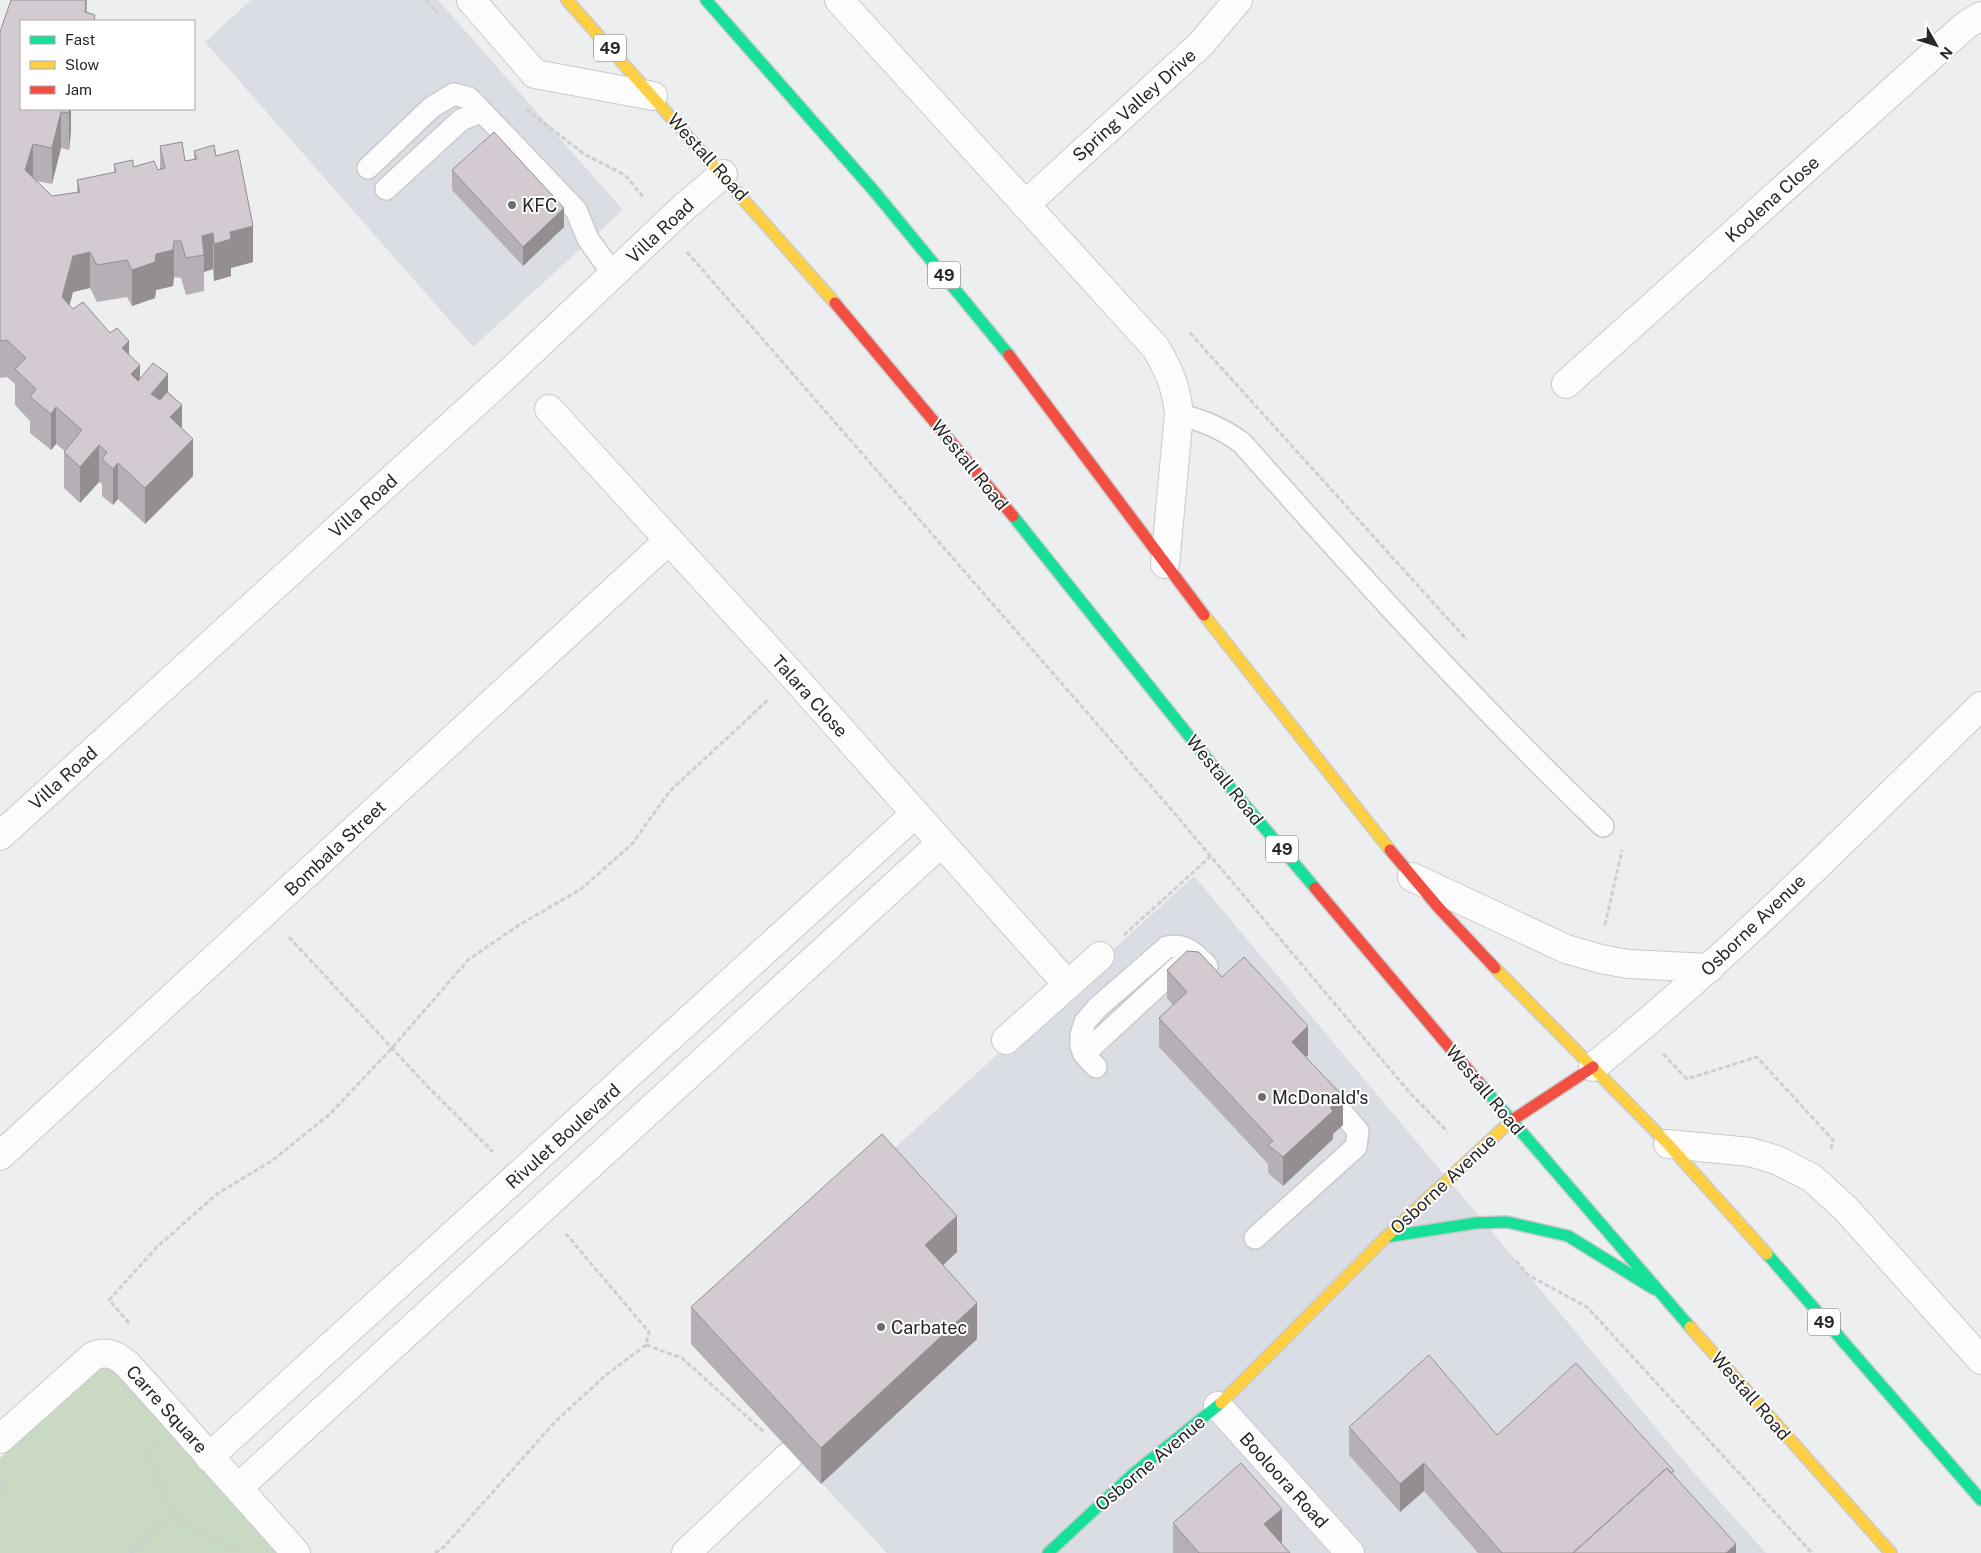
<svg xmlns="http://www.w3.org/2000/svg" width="1981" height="1553" font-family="'Public Sans',sans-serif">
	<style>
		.built { fill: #dadee4 }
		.green { fill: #cadac2 }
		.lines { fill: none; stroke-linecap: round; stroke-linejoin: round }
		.lane-casing { stroke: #c9cacc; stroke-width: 24 }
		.street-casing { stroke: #c9cacc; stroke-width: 30 }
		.fast-casing { stroke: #c9cacc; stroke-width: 14 }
		.slow-casing { stroke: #c9cacc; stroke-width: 14 }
		.jam-casing { stroke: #c9cacc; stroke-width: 14 }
		.path { stroke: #ceced0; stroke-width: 3; stroke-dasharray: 5 2.5; stroke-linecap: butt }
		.lane { stroke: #fcfcfd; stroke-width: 21 }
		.street { stroke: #fcfcfd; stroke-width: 28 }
		.fast { stroke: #16e098; stroke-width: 11 }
		.slow { stroke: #ffcf43; stroke-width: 11 }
		.jam { stroke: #f24e42; stroke-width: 11 }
		.wall { fill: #b6afb5 }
		.shaded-wall { fill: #948e93 }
		.building { fill: #d4cbd2; stroke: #948e93 }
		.poi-dot { fill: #6b6d6e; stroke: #fff; stroke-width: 2 }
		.labels { text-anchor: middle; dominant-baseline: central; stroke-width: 4; stroke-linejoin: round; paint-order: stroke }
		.shield { fill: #fff; stroke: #676868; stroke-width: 1 }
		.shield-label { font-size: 16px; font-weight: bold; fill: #262728 }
		.street-label { font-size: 18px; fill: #262728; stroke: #fff }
		.poi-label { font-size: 18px; fill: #262728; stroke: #fff; text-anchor: start }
	</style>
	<rect width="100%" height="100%" fill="#eceef0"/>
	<path class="built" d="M251,0H438L623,210L473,347L205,42Z
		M1194,876L1693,1472L1766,1553H887L691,1344L692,1332Z"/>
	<path class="green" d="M100,1368L123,1370L285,1553H0V1458Z"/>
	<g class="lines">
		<g class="lane-casing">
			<path id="lane" d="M368,168L432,107L454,94L469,98L576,210L588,239L613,274
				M386,189L461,120L482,111
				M1179,414C1203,421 1222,428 1242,443C1358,574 1476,704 1603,826
				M1084,1054L1178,967L1191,962
				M1096,1067L1084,1054L1081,1046V1035L1085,1022L1097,1008L1167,947C1185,943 1196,954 1207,966
				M1255,1238L1356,1147L1358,1131L1324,1091"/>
		</g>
		<g class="street-casing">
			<path id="street" d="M471,0L535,74L653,96
				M839,0L1156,348C1170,372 1176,387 1179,414L1165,564
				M1025,205L1201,44L1238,0
				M1566,384L1966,25L1981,16
				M549,409L793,676L1068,985
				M0,836L513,369L683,208L723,174
				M1412,877L1566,949L1601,959L1628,964L1710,968
				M1006,1040L1100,956
				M1593,1067C1731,956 1854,829 1981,706
				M1668,1144L1750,1152L1777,1160L1812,1178L1846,1209L1981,1360
				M0,1156L669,540
				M1218,1406L1350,1553
				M0,1439L93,1356C107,1350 117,1355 128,1365L296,1553
				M209,1457L915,814
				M238,1488L941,843
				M686,1553L789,1456"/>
		</g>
		<g class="fast-casing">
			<path id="fast" d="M706,0L874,191L1009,355
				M1013,516L1229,786L1315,888
				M1481,1085L1690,1327
				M1386,1237L1476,1223L1507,1222L1568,1236L1654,1289
				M1767,1254L1981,1500
				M1048,1553L1134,1473L1221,1403"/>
		</g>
		<g class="slow-casing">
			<path id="slow" d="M567,0L835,303
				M1204,615L1390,850
				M1495,968L1667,1143L1767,1254
				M1690,1327L1891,1553
				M1221,1403L1386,1237L1511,1121"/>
		</g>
		<g class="jam-casing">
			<path id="jam" d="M835,303L1013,516
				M1009,355L1204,615
				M1390,850L1438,907L1495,968
				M1315,888L1481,1085
				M1511,1121L1593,1067"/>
		</g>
		<path class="path" d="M426,0L438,13
			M526,109L584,154L625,175L644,198
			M687,252L1170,808L1410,1093L1448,1132
			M1190,333L1467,640
			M1605,925L1622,850
			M1124,935L1211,856
			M289,937L429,1088L493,1152
			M1663,1054L1687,1079L1757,1057L1833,1140L1831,1149
			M1516,1261L1528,1275L1587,1307L1812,1553
			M129,1323L109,1300L157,1247L217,1194L273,1160L330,1114L392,1048L468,960L519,925L581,889L632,844L670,791L769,699
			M646,1345L682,1358L764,1432
			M154,1445L148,1451L171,1515
			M0,1485H3L0,1494
			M131,1553L171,1515L233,1549L241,1544
			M435,1553L444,1547L555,1422L606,1375L646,1345L649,1332L566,1234"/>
		<use href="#lane" class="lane"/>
		<use href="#street" class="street"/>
		<use href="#fast" class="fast"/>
		<use href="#slow" class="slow"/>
		<use href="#jam" class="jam"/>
	</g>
	<path class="wall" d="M11,0H87V12L95,15V21H21V109H71V131L69,150L61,148L52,184L37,181L52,196L77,192V180L114,172V164L133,160V167L154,161L158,170H160V146L182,142L185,161L194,159V151L214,145L216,156L238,150L253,226V262L231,268V276L214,281L213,269L204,272V291L186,295L181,278L174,277L173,286L156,290L155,298L132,306L127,297L97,302L90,288L73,292L69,306L73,309L83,302L110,333L117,328L129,341V355L140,365V379L153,363L168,374V392L182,405V429L193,439V476L145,524L118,499L113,505L102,496V484L99,482L80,503L64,488V452L65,451L56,444L51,450L30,433V421L15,405V384L7,377L0,378V32Z
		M452,170L564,227L523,266L452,190Z
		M1167,970L1222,977L1308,1055L1306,1057L1343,1125L1333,1134V1139L1283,1186L1268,1173V1164L1159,1047V1018L1173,1005L1167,998Z
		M957,1252L943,1265L977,1339L821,1484L691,1344V1307Z
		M1349,1427L1497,1435L1674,1475L1736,1553H1478L1424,1491L1400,1512L1349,1455Z
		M1173,1523L1282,1544L1290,1553H1173Z"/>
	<path class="shaded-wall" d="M64,109H71V131L69,150V112Z
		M61,112V148L52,184V148Z
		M33,144V181L25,170Z
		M564,208V227L523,266V247Z
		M253,226V262L231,268V276L214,281V244L230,232Z
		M213,233V269L204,272V255L202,236Z
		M174,241V277L173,286L156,290L155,298L132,306V270Z
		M90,252V288L73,292L62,334V297L73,256Z
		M129,341V377L122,348Z
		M140,365V402L131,374Z
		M168,374V411L151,394Z
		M182,405V441L170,417Z
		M56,407V444L51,450V414Z
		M193,439V476L145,524V488Z
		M99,445V482L80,503V467Z
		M118,463V499L113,505V469Z
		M1308,1026V1055L1292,1070V1042Z
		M1343,1097V1125L1333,1134V1139L1283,1186V1157L1330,1108Z
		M957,1216V1252L925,1282V1245Z
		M977,1303V1339L821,1484V1448Z
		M1424,1463V1491L1400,1512V1484Z
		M1282,1509V1545L1264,1524Z
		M1736,1544V1553H1726Z"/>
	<path class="building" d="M11,0H86L85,12L95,15L94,21H21V109H69V113L61,112L52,148L33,144L25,170L52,196L80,192L77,180L116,172L114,164L133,160V167L154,161L158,170L165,168L160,146L182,142L185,161L197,159L194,151L214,145L216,156L238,150L253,226L230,232L231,239L214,244L213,233L202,236L204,255L186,258L181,241H174L173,250L156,254L155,262L132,270L127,260L97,265L90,252L73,256L62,297L73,309L83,302L110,333L117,328L129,341L122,348L140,365L131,374L138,381L153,363L168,374L151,394L160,400L167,392L182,405L170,417L193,439L145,488L118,463L113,469L102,459L107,452L99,445L80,467L64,452L82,430L56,407L51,414L30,397L36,389L15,369L26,358L7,340L0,341V32Z
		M494,132L564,208L523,247L452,170Z
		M1187,951L1199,952L1222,977L1244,957L1308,1026L1292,1042L1343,1097L1330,1108L1333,1111L1283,1157L1268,1145L1273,1141L1159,1018L1187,992L1167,970Z
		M882,1134L957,1216L925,1245L977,1303L821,1448L691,1307Z
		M1429,1355L1497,1435L1576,1363L1674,1471L1671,1473L1667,1468L1573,1553H1502L1424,1463L1400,1484L1349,1427Z
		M1241,1463L1282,1509L1264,1524L1290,1553H1199L1173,1523Z
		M1667,1468L1736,1544L1726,1553H1573Z"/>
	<g class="poi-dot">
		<circle cx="512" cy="205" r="5"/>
		<circle cx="1262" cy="1097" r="5"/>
		<circle cx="881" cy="1327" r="5"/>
	</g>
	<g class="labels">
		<g class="shield">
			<rect x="594" y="34.5" width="32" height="27" rx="4"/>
			<rect x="928" y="261.5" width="32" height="27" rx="4"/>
			<rect x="1266" y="835.5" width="32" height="27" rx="4"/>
			<rect x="1808" y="1308.5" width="32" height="27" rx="4"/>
		</g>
		<g class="shield-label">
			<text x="610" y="48">49</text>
			<text x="944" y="275">49</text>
			<text x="1282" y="849">49</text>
			<text x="1824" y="1322">49</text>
		</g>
		<g class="street-label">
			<text transform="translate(1134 105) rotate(-42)">Spring Valley Drive</text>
			<text transform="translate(708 157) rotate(48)">Westall Road</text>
			<text transform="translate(1772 199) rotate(-42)">Koolena Close</text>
			<text transform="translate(660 231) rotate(-43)">Villa Road</text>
			<text transform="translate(970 465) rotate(51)">Westall Road</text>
			<text transform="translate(363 506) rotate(-42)">Villa Road</text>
			<text transform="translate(810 696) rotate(48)">Talara Close</text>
			<text transform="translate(63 778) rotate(-42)">Villa Road</text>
			<text transform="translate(1225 780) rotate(51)">Westall Road</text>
			<text transform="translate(335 848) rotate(-43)">Bombala Street</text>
			<text transform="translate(1753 925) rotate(-44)">Osborne Avenue</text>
			<text transform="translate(1485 1090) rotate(50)">Westall Road</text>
			<text transform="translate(563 1136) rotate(-42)">Rivulet Boulevard</text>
			<text transform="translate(1443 1184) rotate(-43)">Osborne Avenue</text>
			<text transform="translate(1751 1396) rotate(49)">Westall Road</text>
			<text transform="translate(167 1409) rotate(48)">Carre Square</text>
			<text transform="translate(1150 1463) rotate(-40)">Osborne Avenue</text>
			<text transform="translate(1284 1480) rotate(48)">Booloora Road</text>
		</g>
		<g class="poi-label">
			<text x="522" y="205">KFC</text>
			<text x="1272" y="1097">McDonald's</text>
			<text x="891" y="1327">Carbatec</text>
		</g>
	</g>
	<rect x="20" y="20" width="175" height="90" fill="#ffffff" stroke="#a8a9a9"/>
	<rect x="30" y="36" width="25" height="8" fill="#16e098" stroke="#a8a9a9"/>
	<text x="65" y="45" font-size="15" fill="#262728">Fast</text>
	<rect x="30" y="61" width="25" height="8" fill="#ffcf43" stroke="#a8a9a9"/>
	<text x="65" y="70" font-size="15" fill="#262728">Slow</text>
	<rect x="30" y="86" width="25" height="8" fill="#f24e42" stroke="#a8a9a9"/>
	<text x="65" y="95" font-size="15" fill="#262728">Jam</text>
	<g transform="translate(1936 45) rotate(129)" stroke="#ffffff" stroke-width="4" paint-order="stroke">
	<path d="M0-4L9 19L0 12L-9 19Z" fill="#262728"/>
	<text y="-8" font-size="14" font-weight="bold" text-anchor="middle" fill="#262728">N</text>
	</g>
</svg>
